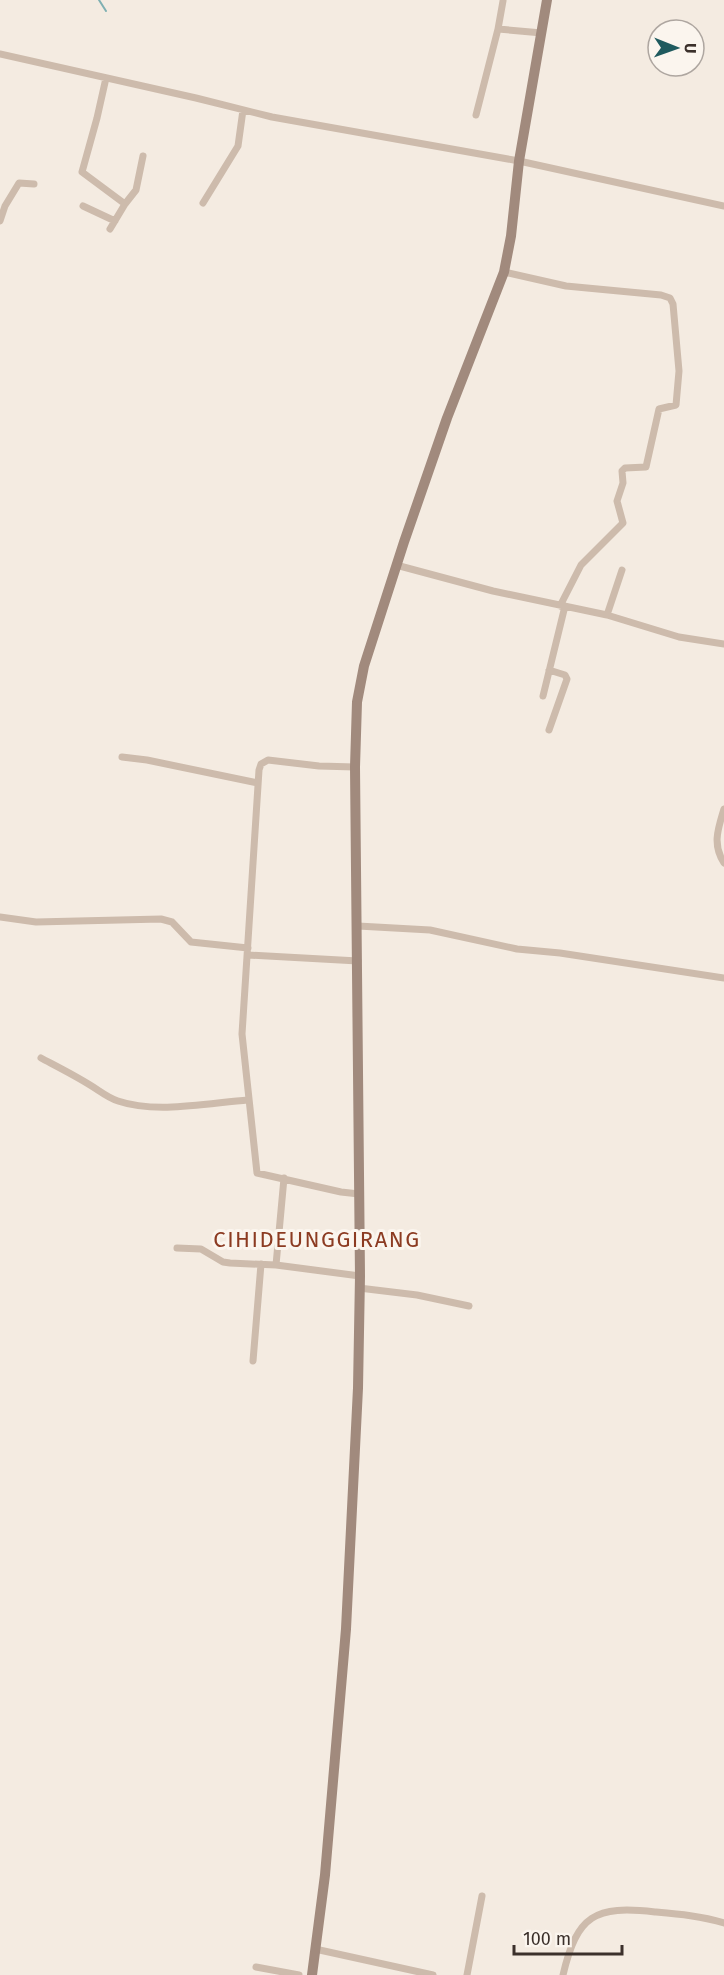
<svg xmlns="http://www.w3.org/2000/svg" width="724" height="1975" font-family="'Fira Sans',sans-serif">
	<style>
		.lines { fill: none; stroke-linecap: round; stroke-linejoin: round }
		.stream { stroke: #7fb0b2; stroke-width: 2 }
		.street { stroke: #cdbbac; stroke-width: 7 }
		.secondary { stroke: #a18a7d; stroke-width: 10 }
		.labels { text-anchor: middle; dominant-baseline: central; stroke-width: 6; stroke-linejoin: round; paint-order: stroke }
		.quarter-label { font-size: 22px; letter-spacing: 1.5px; fill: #8c3b22; stroke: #fbf5ee }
	</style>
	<rect width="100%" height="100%" fill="#f4ebe1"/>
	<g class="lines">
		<path class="stream" d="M99,0L106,11"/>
		<path class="street" d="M498,29L542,33
			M0,54L196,98L272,117L519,161L724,206
			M106,78L97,118L82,172L125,204L110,229
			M476,115L498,29L503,1
			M203,203L238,146L243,110
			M125,204L136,190L143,156
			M83,206L115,221
			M0,221L5,206L19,183L34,184
			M504,272L566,286L661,295L670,298L673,304L679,371L676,405L659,409L646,467L625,468L622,471L623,483L617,501L623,523L581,565L560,606
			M396,565L493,591L607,615L679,637L724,644
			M607,615L622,570
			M543,696L565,606
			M549,730L567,679L565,675L549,670
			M122,757L147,760L258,783
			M355,767L319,766L268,760L261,764L259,770L242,1034L257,1173L341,1192L359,1194
			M724,809C718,829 712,844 724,863
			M0,917L36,922L161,919L172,922L191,942L248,948
			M358,926L430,930L517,949L560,953L724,978
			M248,955L358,961
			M41,1058C58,1067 74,1075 90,1085C100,1091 108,1098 118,1101C156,1114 209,1103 248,1100
			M177,1248L201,1249L223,1262L230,1263L276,1265L360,1276
			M276,1265L284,1178
			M359,1288L417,1295L469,1306
			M253,1361L261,1264
			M315,1949L433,1975
			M256,1967L299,1975
			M467,1975L482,1896
			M563,1975C577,1915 595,1905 655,1912C678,1914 702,1916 724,1923"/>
		<path class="secondary" d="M312,1975L325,1875L346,1629L358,1388L360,1276L355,767L357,702L364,666L404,542L447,418L504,272L511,236L519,161L547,0"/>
	</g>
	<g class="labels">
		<g class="quarter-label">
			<text x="317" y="1239">CIHIDEUNGGIRANG</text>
		</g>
	</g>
	<g transform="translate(676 48) rotate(91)"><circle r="28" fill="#fbf5ee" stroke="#aea6a0" stroke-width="1.5"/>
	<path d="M0-4.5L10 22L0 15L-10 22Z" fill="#1f5a5e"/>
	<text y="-9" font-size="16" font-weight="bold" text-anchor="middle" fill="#3b302b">U</text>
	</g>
	<path d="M514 1945v9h108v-9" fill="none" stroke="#3b302b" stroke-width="3"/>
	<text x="523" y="1945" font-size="18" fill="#3b302b" stroke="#fbf5ee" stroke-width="4.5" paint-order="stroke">100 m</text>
</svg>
